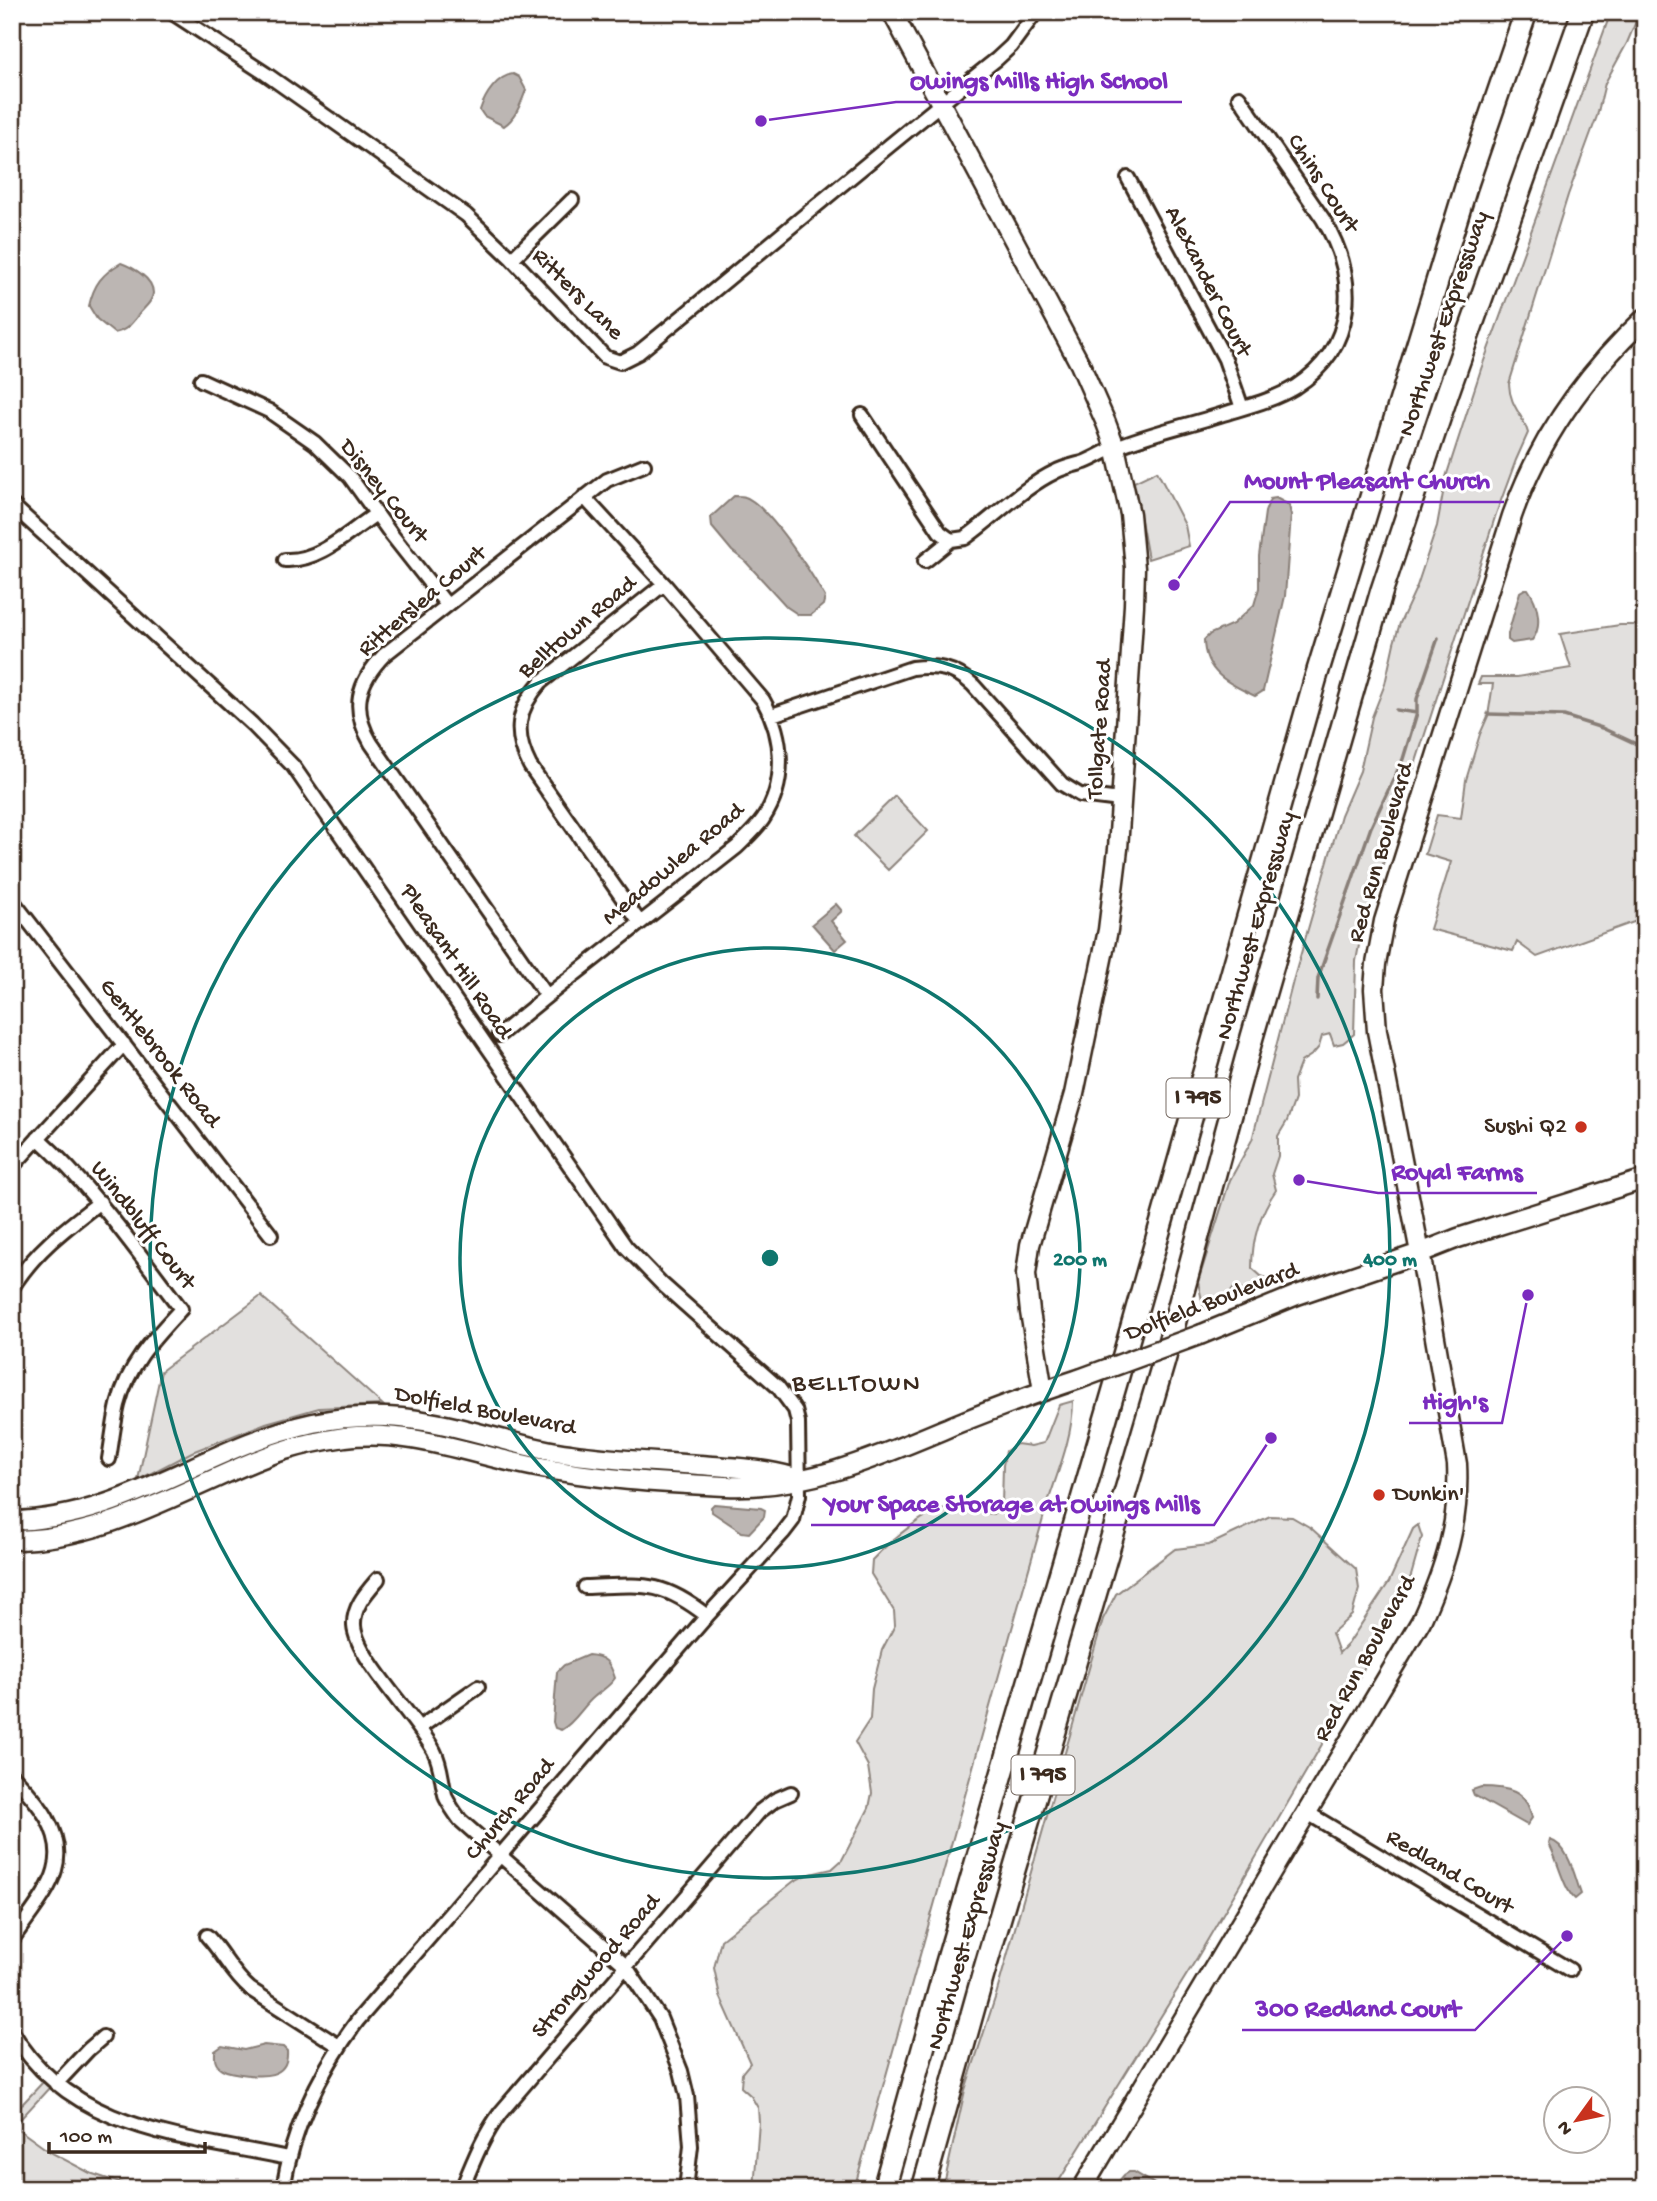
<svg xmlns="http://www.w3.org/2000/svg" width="1657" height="2201" font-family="'Gochi Hand',sans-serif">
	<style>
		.green { fill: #e2e0de; stroke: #8e857e; stroke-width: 2 }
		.water { fill: #bcb6b3; stroke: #887e77; stroke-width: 2 }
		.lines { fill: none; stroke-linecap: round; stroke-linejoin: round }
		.stream { stroke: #887e77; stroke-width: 3.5 }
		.street-casing { stroke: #3b2a1e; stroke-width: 18 }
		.secondary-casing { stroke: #3b2a1e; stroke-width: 23 }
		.highway-casing { stroke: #3b2a1e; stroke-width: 26 }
		.street { stroke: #fff; stroke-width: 12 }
		.secondary { stroke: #fff; stroke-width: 18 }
		.highway { stroke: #fff; stroke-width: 21 }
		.secondary-bridge-casing { stroke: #3b2a1e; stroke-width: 23; stroke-linecap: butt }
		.secondary-bridge { stroke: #fff; stroke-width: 18 }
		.ring { fill: none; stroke: #0f766e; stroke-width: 3.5 }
		.poi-dot { fill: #c8321e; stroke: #fff; stroke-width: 2.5 }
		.labels { text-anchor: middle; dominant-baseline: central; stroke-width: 6; stroke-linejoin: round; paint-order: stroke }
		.shield { fill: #fff; stroke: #766a62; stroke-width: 2 }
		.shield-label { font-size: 23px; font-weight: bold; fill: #3b2a1e }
		.street-label { font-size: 24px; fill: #3b2a1e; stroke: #fff }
		.poi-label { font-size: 24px; fill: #3b2a1e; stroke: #fff; text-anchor: end }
		.neighbourhood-label { font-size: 26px; letter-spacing: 2px; fill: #3b2a1e; stroke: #fff }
		.centre { fill: #0f766e; stroke: #fff; stroke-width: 3.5 }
		.ring-label { font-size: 21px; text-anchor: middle; font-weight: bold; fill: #0f766e; stroke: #fff; stroke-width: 6; stroke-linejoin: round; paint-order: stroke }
		.leader { fill: none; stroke: #7b2cbf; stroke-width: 2.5 }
		.callout-dot { fill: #7b2cbf; stroke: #fff; stroke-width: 2.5 }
		.callout-label { font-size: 26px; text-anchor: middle; font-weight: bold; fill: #7b2cbf; stroke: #fff; stroke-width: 6; stroke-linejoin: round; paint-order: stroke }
	</style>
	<rect width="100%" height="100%" fill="#fff"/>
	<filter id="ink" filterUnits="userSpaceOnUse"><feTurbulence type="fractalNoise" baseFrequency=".0143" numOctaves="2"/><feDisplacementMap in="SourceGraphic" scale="14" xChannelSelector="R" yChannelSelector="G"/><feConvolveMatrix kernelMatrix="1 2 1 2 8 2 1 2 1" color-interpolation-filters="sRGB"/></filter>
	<g filter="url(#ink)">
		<path class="green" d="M1611,12H1640L1627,43L1605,83L1597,116L1568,195L1509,384C1510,407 1523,414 1528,433L1516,460L1496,514L1362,929L1356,961L1354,1034L1343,1043L1334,1045L1330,1034L1322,1036L1319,1047L1313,1054L1301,1062L1294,1080L1295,1099L1287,1121L1278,1136V1156L1272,1174L1276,1190C1260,1213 1252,1240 1252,1268L1261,1276L1270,1279C1258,1289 1248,1292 1233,1289L1222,1305L1209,1311L1203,1305L1198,1282L1230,1180L1252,1140L1293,981L1341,815L1360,771L1372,717L1385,684L1394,643L1400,623L1417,586L1437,526L1446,477L1481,369Z
			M1157,471L1185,525L1189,546L1148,559L1134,482Z
			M1620,625H1645V918L1537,957L1517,942L1513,951L1430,929L1451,862L1425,854L1437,815L1461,818L1466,780L1480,734L1488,716L1493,684H1478L1481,677H1517L1571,668L1560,634Z
			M895,796L928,831L888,870L854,836Z
			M261,1296L383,1405L319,1408L266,1423L192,1452L138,1480L161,1371Z
			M1073,1401C1073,1437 1057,1474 1046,1508L854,2189H754L759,2122L758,2108L751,2096L741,2087L742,2073L750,2063L720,1996L714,1968L721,1940L794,1881L806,1875L832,1869L842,1860L869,1808L872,1793L868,1766L855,1742L870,1719L872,1689L882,1650L895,1625L894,1611L871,1574L872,1560C888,1543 930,1505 955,1507C967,1508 980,1512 993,1514L1002,1505L1003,1465L1006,1451L1017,1444L1031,1446L1044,1443L1059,1405Z
			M1270,1516L1292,1517L1311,1528L1356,1569L1359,1589L1352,1615L1332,1633L1339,1653L1348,1644L1389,1582L1413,1529L1418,1525L1422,1537L1411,1576L1345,1705L1197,1958L1054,2189H943L965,2090L996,1995L1103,1619L1116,1594L1175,1549L1209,1545Z
			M44,2081L50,2087L14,2126L50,2152L90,2173L138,2189H31L12,2187V2115Z"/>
		<path class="water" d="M513,74L519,77L526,90C521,103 516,118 504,126L484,116L480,110C485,95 497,76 513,74Z
			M121,263C132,267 153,278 153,293C153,301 145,307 140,313C132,323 127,331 114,333L97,319L89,306C94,284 102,274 121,263Z
			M734,496C736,496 743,496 745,497C768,505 812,574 825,597L823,605L811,615H799L787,607L745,561L732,551L712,527L711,517Z
			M1276,498L1289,505L1291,515L1285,596L1263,691L1255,696C1229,684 1204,672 1204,640L1210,634L1233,624L1254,605L1259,588V556L1265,512L1270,499Z
			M1525,589H1528C1538,603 1543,627 1532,640L1512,643L1508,640V634L1520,592Z
			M836,904L842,911L831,921L847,940L835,950L812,924Z
			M714,1504L761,1508L765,1510L764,1517L749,1533L742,1532L712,1512L711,1507Z
			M588,1655C605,1656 610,1662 615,1678C609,1687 602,1690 594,1697C582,1707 575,1723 561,1730L555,1728L553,1722L557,1672L564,1665Z
			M1481,1787C1507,1787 1527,1790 1532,1818L1527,1825L1474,1795L1472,1790Z
			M1550,1840C1569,1845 1575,1878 1581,1894L1575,1899C1563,1888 1558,1860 1549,1844Z
			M264,2045L283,2047L287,2051C289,2079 261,2077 241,2074C234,2073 224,2072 219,2067C214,2062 215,2058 215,2051L222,2046L244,2050Z
			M1129,2172H1134L1163,2189H1118C1117,2182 1122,2175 1129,2172Z"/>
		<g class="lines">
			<path class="stream" d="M1396,710L1417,713
				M1488,714L1564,716L1602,728L1645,748
				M1317,999L1318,978L1371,827L1403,759L1417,713V699L1438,638"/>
			<g class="street-casing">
				<path id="street" d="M171,12L266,74L466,215L512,259L605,357L620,362L638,353C758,255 875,155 997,59L1011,46L1036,12
					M1091,12H1117
					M1128,178L1225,359L1242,408
					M512,259L572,200
					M201,380L269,411L315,443L350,477L391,534L447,605
					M862,415L940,532L951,540L965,538C993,518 1025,486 1055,472C1064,467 1075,465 1085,462C1095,458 1104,452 1114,448C1147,434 1185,426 1220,415C1245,407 1272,401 1295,387C1357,347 1359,278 1323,219L1239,97
					M12,505L252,724L293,766L626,1247L662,1284L778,1387L795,1410L798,1422L799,1495L793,1520L783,1533L707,1616L358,2020C320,2071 293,2126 283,2189
					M285,560C319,562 349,532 376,514
					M925,561L951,540
					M772,715L912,668C937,665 955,668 973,685L1062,784L1080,795L1120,800
					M12,900L271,1235
					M640,923L530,766C513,733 517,709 541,682L664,584
					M547,996L371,743C351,709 357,683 384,655L607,480L644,465
					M499,1035L547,996L737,847C746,838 756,829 763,819C787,783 784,737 763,700L664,584L584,497
					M38,1138C93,1188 136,1250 181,1309C154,1338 128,1365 118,1405C114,1422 112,1441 109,1459
					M12,1167L124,1044
					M12,1288C34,1252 66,1228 100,1202
					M378,1579C366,1593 353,1607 354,1626C356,1658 417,1718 434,1751C442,1766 441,1782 446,1798C450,1806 455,1813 460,1820L625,1965L660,2018L681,2071L687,2096L691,2146L686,2189
					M585,1587C642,1585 660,1579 707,1616
					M419,1728L478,1687
					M12,1775C36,1800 66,1832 55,1870C49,1893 25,1920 12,1940
					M1306,1812L1570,1970
					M207,1936C223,1953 232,1974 250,1989L339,2046
					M12,2031C69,2131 188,2137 288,2158
					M56,2084L88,2050L103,2037
					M462,2189C473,2162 483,2136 501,2112L759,1812L775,1800L791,1793"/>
			</g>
			<g class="secondary-casing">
				<path id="secondary" d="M892,12L1080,364L1106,423L1115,447L1130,514L1135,568L1134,605L1118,849L1108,930L1074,1094L1030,1245L1026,1274L1030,1312L1043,1391
					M1202,1334L1297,1295L1420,1253L1458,1238L1645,1179
					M12,1521C126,1519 206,1446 313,1423C351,1415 392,1415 430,1422C477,1430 522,1448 570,1454C617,1461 665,1462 713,1466C739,1468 766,1469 792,1477
					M12,1540C87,1540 151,1507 218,1477C240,1467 262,1457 285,1450C304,1444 325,1440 345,1437C408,1429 470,1454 531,1466C594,1479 660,1483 725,1486C807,1490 885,1454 959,1423C999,1407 1039,1392 1079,1379
					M1082,2189L1421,1621C1445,1568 1460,1523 1457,1464L1422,1263L1377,1031L1374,989L1376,964L1384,921L1512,516C1539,439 1585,374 1645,318"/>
			</g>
			<g class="highway-casing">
				<path id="highway" d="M884,2189L946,1966L1118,1376L1316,677L1466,187L1526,12
					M923,2189L983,1975L1164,1361L1252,1037L1382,590L1448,392L1583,12"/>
			</g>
			<use href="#street" class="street"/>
			<use href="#secondary" class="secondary"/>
			<use href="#highway" class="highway"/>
			<g class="secondary-bridge-casing">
				<path id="secondary-bridge" d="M1079,1379L1202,1334"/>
			</g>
			<use href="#secondary-bridge" class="secondary-bridge"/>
		</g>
	</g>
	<g class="ring">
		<circle cx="770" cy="1258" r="310"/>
		<circle cx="770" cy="1258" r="620"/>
	</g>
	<g class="poi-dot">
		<circle cx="1581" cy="1127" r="7"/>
		<circle cx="1379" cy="1495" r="7"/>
	</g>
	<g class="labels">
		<g class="shield">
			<rect x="1166.5" y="1078.5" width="63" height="39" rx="5"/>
			<rect x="1011.5" y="1755.5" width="63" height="39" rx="5"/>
		</g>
		<g class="shield-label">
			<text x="1198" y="1098">I 795</text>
			<text x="1043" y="1775">I 795</text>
		</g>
		<g class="street-label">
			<text transform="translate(1322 184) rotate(57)">Chins Court</text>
			<text transform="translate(1207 282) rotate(63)">Alexander Court</text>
			<text transform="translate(577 295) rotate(45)">Ritters Lane</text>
			<text transform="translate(1445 324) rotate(-71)">Northwest Expressway</text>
			<text transform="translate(383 492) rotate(51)">Disney Court</text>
			<text transform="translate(423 602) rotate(-40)">Ritterslea Court</text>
			<text transform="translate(578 628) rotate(-40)">Belltown Road</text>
			<text transform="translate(1101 729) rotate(-86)">Tollgate Road</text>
			<text transform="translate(1382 853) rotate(-74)">Red Run Boulevard</text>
			<text transform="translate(674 865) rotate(-40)">Meadowlea Road</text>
			<text transform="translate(1257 926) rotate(-74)">Northwest Expressway</text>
			<text transform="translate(455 962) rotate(56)">Pleasant Hill Road</text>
			<text transform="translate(159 1054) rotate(52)">Gentlebrook Road</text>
			<text transform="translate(142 1226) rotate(52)">Windbluff Court</text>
			<text transform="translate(1212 1303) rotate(-21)">Dolfield Boulevard</text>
			<text transform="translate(485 1412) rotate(11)">Dolfield Boulevard</text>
			<text transform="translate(1366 1659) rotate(-61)">Red Run Boulevard</text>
			<text transform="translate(511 1810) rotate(-50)">Church Road</text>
			<text transform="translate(1449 1873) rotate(31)">Redland Court</text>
			<text transform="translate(968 1936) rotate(-74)">Northwest Expressway</text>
			<text transform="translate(597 1967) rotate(-49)">Strongwood Road</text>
		</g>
		<g class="poi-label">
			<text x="1567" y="1127">Sushi Q2</text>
			<text x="1393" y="1495" text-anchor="start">Dunkin'</text>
		</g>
		<g class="neighbourhood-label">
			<text x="857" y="1385">BELLTOWN</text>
		</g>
	</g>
	<circle cx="770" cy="1258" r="10" class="centre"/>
	<g class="ring-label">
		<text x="1080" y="1265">200 m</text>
		<text x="1390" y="1265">400 m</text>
	</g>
	<path class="leader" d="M761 121L896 102H1182M1174 585L1230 502H1504M1299 1180L1378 1193H1537M1528 1295L1502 1423H1409M1271 1438L1214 1525H811M1567 1936L1475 2030H1242"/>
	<g class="callout-dot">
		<circle cx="761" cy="121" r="7"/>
		<circle cx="1174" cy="585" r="7"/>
		<circle cx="1299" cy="1180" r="7"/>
		<circle cx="1528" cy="1295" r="7"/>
		<circle cx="1271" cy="1438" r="7"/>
		<circle cx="1567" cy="1936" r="7"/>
	</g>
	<g class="callout-label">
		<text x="1039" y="88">Owings Mills High School</text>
		<text x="1367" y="488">Mount Pleasant Church</text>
		<text x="1457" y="1179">Royal Farms</text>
		<text x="1455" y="1409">High's</text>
		<text x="1012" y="1511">Your Space Storage at Owings Mills</text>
		<text x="1358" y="2016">300 Redland Court</text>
	</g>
	<rect width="1657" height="2201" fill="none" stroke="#fff" stroke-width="42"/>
	<rect x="21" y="21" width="1615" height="2159" fill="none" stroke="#3b2a1e" stroke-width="2.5" filter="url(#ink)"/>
	<g transform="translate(1577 2120) rotate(237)"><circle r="33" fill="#ffffff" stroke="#b1aaa5" stroke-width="2"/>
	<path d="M0-5L12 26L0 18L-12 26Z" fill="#c8321e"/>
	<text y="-10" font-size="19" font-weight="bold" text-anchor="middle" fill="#3b2a1e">N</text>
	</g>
	<path d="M49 2142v10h156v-10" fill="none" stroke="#3b2a1e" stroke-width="3.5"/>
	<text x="60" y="2142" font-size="21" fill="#3b2a1e" stroke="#ffffff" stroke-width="5" paint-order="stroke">100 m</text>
</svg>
